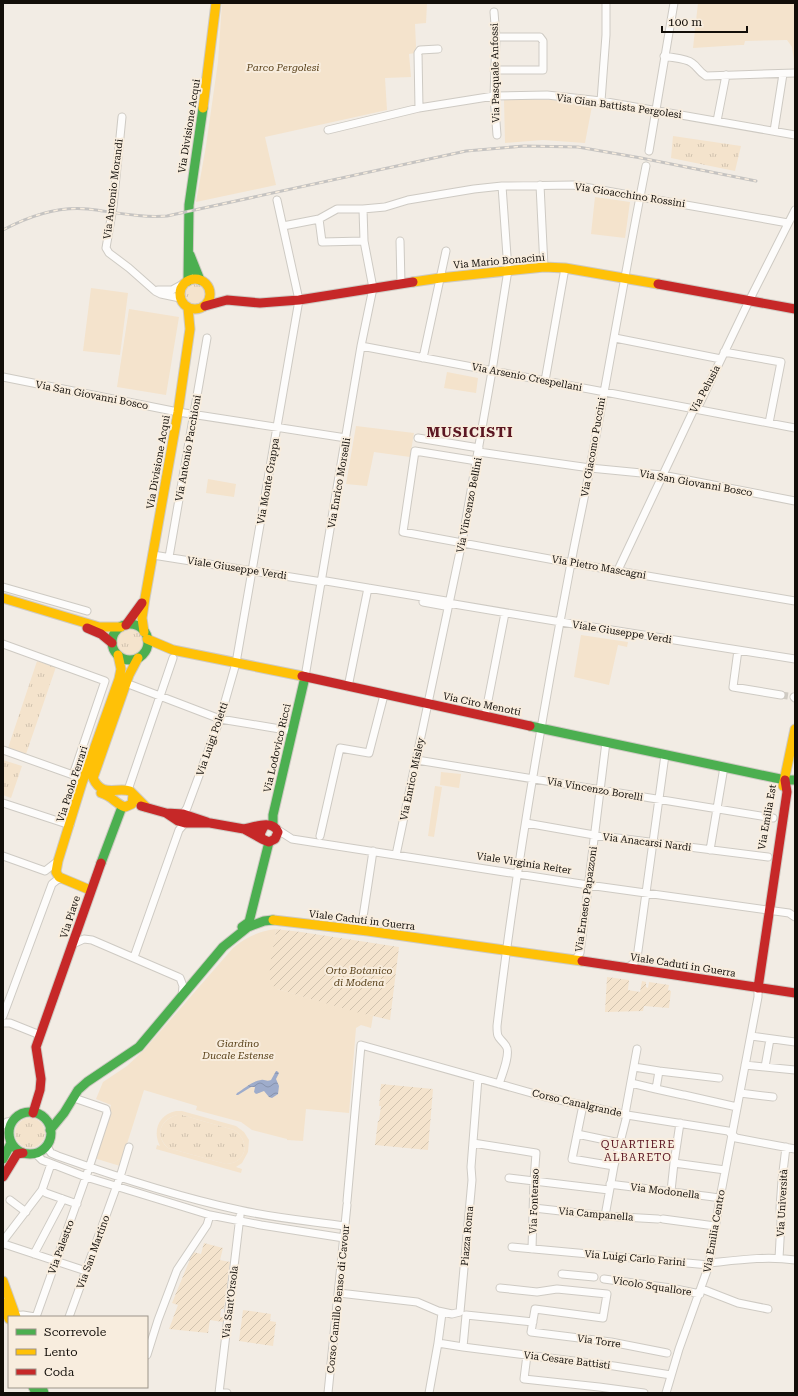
<svg xmlns="http://www.w3.org/2000/svg" width="798" height="1396" font-family="'Roboto Serif',serif">
	<style>
		.grass { fill: url(#grass-tufts) }
		.park { fill: #f4e3cc; fill-rule: evenodd }
		.garden { fill: url(#garden-furrows) }
		.water { fill: url(#water-waves) }
		.lines { fill: none; stroke-linecap: round; stroke-linejoin: round }
		.street-tunnel { stroke: #d0cbc3; stroke-width: 7; stroke-dasharray: 7 3.5; stroke-linecap: butt }
		.street-casing { stroke: #cecac3; stroke-width: 9 }
		.fast-casing { stroke: #cecac3; stroke-width: 11 }
		.slow-casing { stroke: #cecac3; stroke-width: 11 }
		.jam-casing { stroke: #cecac3; stroke-width: 11 }
		.street { stroke: #fdfcfb; stroke-width: 7 }
		.fast { stroke: #4caf50; stroke-width: 9 }
		.slow { stroke: #ffc107; stroke-width: 9 }
		.jam { stroke: #c62828; stroke-width: 9 }
		.rail-casing { stroke: #c5c3c1; stroke-width: 3 }
		.rail { stroke: #f8edde; stroke-width: 1.5; stroke-dasharray: 4.5; stroke-linecap: butt }
		.labels { text-anchor: middle; dominant-baseline: central; stroke-width: 4; stroke-linejoin: round; paint-order: stroke }
		.park-label { font-size: 10px; font-style: italic; fill: #584019; stroke: #f8edde }
		.street-label { font-size: 10px; fill: #120e09; stroke: #f8edde }
		.neighbourhood-label { font-size: 11px; letter-spacing: 1px; fill: #5c1722; stroke: #f8edde }
		.district-label { font-size: 14px; font-weight: bold; letter-spacing: 1px; fill: #5c1722; stroke: #f8edde }
	</style>
	<defs>
		<pattern id="grass-tufts" width="24" height="20" patternUnits="userSpaceOnUse"><rect width="24" height="20" fill="#f4e3cc"/><path d="M3 7l-1-3M5 7V3M7 7l1-3M15 17l-1-3M17 17v-4M19 17l1-3" fill="none" stroke="#d0c2ae"/></pattern>
		<pattern id="garden-furrows" width="10" height="10" patternUnits="userSpaceOnUse"><rect width="10" height="10" fill="#f4e3cc"/><path d="M-1 1l2-2M0 10L10 0M9 11l2-2" fill="none" stroke="#d0c2ae"/></pattern>
		<pattern id="water-waves" width="16" height="10" patternUnits="userSpaceOnUse"><rect width="16" height="10" fill="#9eaccb"/><path d="M0 5q4-4 8 0t8 0" fill="none" stroke="#8793ad"/></pattern>
	</defs>
	<rect width="100%" height="100%" fill="#f2ece4"/>
	<path class="grass" d="M673,136L741,146L735,171L671,158Z
		M182 294a13 13 0 1 1 26 0a13 13 0 1 1-26 0Z
		M117 642a13 13 0 1 1 26 0a13 13 0 1 1-26 0Z
		M37,661L56,667L26,754L8,748Z
		M3,760L22,766L11,798L3,795Z
		M177,1115H182L234,1130C251,1141 247,1163 226,1164L168,1148C154,1135 160,1120 177,1115Z
		M15 1133a15 15 0 1 1 30 0a15 15 0 1 1-30 0Z"/>
	<path class="park" d="M222,3H427L426,23L415,24L416,46L415,53L409,54L411,77L385,78L387,110L265,137L276,185L196,202L206,146L218,62Z
		M698,3H795V61H794L792,47L787,40L745,41L744,45H740L693,48Z
		M524,99L552,100L592,106L585,143L543,140L505,143L504,100Z
		M595,197L630,202L625,238L591,234Z
		M91,288L128,293L120,355L83,351Z
		M129,309L179,317L166,395L117,387Z
		M447,372L478,378L476,393L444,388Z
		M356,426L414,433L410,457L374,452L367,486L346,484Z
		M208,479L236,484L234,497L206,493Z
		M581,635L628,642L627,647L618,645L609,685L574,677Z
		M441,772L461,774L459,788L440,785Z
		M435,786L442,787L434,837L428,836Z
		M275,929L276,932L272,958L277,989L373,1016L371,1028L361,1025L356,1028L349,1113L306,1109L303,1141L287,1140V1139L252,1130L241,1122L196,1110L197,1106L144,1090L120,1166L94,1158L111,1105L96,1099L103,1082L127,1066L144,1050L233,948C245,938 259,931 275,929Z
		M176,1111H182L236,1126L244,1132L249,1140L248,1152L242,1163L236,1167L242,1169L241,1173L156,1149L157,1145L160,1146C152,1131 159,1114 176,1111ZM177,1115H182L234,1130C251,1141 247,1163 226,1164L168,1148C154,1136 160,1119 177,1115Z"/>
	<path class="garden" d="M275,929L301,932L399,947L390,1020L356,1012L277,989C275,987 272,986 271,982C267,970 274,945 276,932Z
		M607,977L629,980L628,990L640,992L642,981L646,982V987L648,988L649,982L669,985L668,990L671,991L669,1008L644,1006L643,1011L605,1012Z
		M381,1084L433,1089L428,1150L375,1145L378,1121H379L381,1106H379Z
		M204,1243L223,1248L220,1260L230,1262L224,1309H221L220,1317H223V1322L210,1320L208,1333L169,1329L178,1305L172,1303L193,1252L201,1254Z
		M243,1310L271,1314L270,1321L276,1322L273,1346L239,1341Z"/>
	<path class="water" d="M276,1071H277L279,1073L276,1079L279,1086L278,1094L272,1098L269,1097L264,1091L256,1094L254,1092L255,1087H251L238,1095H236L237,1093C244,1089 252,1081 261,1080C265,1079 266,1082 271,1080Z"/>
	<g class="lines">
		<path class="street-tunnel" d="M781,695L794,697"/>
		<g class="street-casing">
			<path id="street" d="M494,12L496,37L494,96L497,135
				M664,56C672,58 686,58 692,63C698,67 698,71 706,76L795,73
				M494,70H543V41L540,37H496
				M601,101L606,35V3
				M419,108L418,53L420,50L438,49
				M122,117L113,207L106,248L109,253L129,268L155,291L161,294L180,298
				M717,121L726,75
				M328,130L419,108L494,96L547,95L601,101L795,135
				M774,131L783,74
				M649,151L674,3
				M540,185L544,267
				M319,219L322,242L364,241
				M283,226L319,219L337,209H363L385,207L408,200L474,189L502,186L573,185L788,223
				M400,241L401,284
				M158,290H172L183,284
				M615,338L721,359
				M361,346L795,428
				M724,352L781,362L769,423
				M423,358L446,251
				M3,377L178,412L346,438
				M545,381L565,268
				M418,438L479,448
				M479,452L590,468L662,475L795,501
				M477,461L415,451L403,532L571,563L795,601
				M153,555L322,582L326,581L446,601L448,603L561,622L795,659
				M169,557L207,338
				M618,570L694,409L699,405L749,301L795,210
				M3,587L87,611
				M423,602L445,606L448,603
				M3,644L105,681L73,775
				M738,650L733,687L781,695
				M305,677L361,346L373,288L364,241L363,209
				M131,685L220,719L292,731
				M348,687L368,588
				M794,697L795,698
				M485,716L505,613
				M3,750L73,775L82,783
				M417,760L773,818
				M128,790L173,658
				M3,803L70,825
				M183,814L187,808L220,719L236,663L299,300L277,200
				M526,823L594,835L768,857
				M278,830L292,839L588,885L789,913L795,917
				M320,836L340,748L369,753L384,695
				M710,850L724,767
				M396,855L462,542L492,371L508,270L502,186
				M3,856L45,871L58,861
				M364,931L363,917L373,851
				M73,944L84,939L92,940L178,977L180,978L183,986L182,996
				M134,957L179,830L185,823
				M575,960L580,953L606,742
				M627,968L634,963L637,958L665,755
				M3,1016L52,884L57,880L62,878
				M3,1023H10L40,1035
				M751,1036L795,1042
				M745,1065L795,1070
				M765,1067L770,1039
				M659,1071L719,1078
				M631,1083L656,1089L659,1071L634,1067
				M499,1084C502,1075 511,1053 506,1046C499,1036 497,1040 497,1026C515,871 542,716 571,563C577,531 584,500 590,468C609,368 626,267 646,166
				M656,1089L683,1095
				M740,1093L773,1097
				M684,1095L737,1107
				M583,1105L572,1159L614,1166
				M625,1114L637,1049
				M3,1125L7,1122L13,1121
				M577,1134L620,1143
				M473,1143L536,1153L534,1180L532,1249
				M46,1145L51,1153L58,1156C117,1177 178,1197 239,1210C274,1218 310,1221 345,1226
				M35,1153L42,1160L86,1177L210,1215L261,1225L344,1238
				M674,1163L725,1170
				M509,1178L609,1190
				M610,1184C646,1189 683,1193 720,1198
				M42,1190L46,1193L77,1204
				M671,1191L674,1163L680,1123
				M10,1200L26,1212
				M347,1201L361,1045L542,1096L627,1115L728,1131L736,1138L795,1149
				M534,1208L605,1216L658,1219
				M605,1216L614,1166L627,1115
				M663,1219L715,1226
				M3,1241L42,1190L51,1164
				M4,1244L86,1271
				M512,1247L709,1265
				M34,1254L63,1199
				M779,1258L781,1222L780,1208L782,1180L786,1147
				M710,1263C738,1260 766,1256 795,1260
				M562,1274L594,1277
				M604,1279L671,1288L700,1294
				M500,1288L537,1292L557,1289L607,1294L603,1318L535,1309L531,1332L611,1342L667,1353
				M702,1289L738,1303L768,1309
				M339,1293L417,1302L438,1311L452,1314L460,1312L472,1180L471,1167L478,1078
				M442,1313L438,1343L463,1347L466,1315L533,1322
				M12,1316L23,1315L35,1317
				M36,1317L86,1177L107,1113L106,1109L74,1098
				M69,1317L120,1177L129,1147
				M463,1347L614,1366L671,1375
				M147,1355L158,1320L177,1270L207,1225L210,1215
				M527,1355L524,1379L599,1387L644,1393
				M219,1393L240,1216
				M219,1393H227
				M328,1393L347,1205
				M429,1393L438,1343
				M666,1393L679,1349L709,1265L720,1198L758,997V988"/>
		</g>
		<g class="fast-casing">
			<path id="fast" d="M190,255L200,280
				M188,281L189,205L203,108
				M112 642a18 18 0 1 1 36 0a18 18 0 1 1-36 0Z
				M530,726L785,780H795
				M273,825V815L305,677
				M101,863L122,807
				M242,927L249,922L269,842
				M9 1133a21 21 0 1 1 42 0a21 21 0 1 1-42 0Z
				M50,1130L64,1113L78,1090L87,1082L139,1047L223,947L248,927L264,921L273,920
				M3,1159L11,1143
				M33,1387L36,1393
				M42,1387L44,1393"/>
		</g>
		<g class="slow-casing">
			<path id="slow" d="M203,108L216,3
				M180 294a15 15 0 1 1 30 0a15 15 0 1 1-30 0Z
				M413,282L440,278L544,267L565,268L658,284
				M3,598L99,627H121
				M144,632L142,618L145,598L178,412L190,329L188,308
				M147,639L173,650L302,676
				M138,658L129,675L93,778C102,798 116,787 130,791L146,807
				M783,786L795,729
				M101,793C112,796 116,804 125,807L132,804L133,795
				M90,890L59,877L56,872L58,861L82,783L119,679L121,669L118,655
				M273,920L368,931L582,961
				M3,1281L16,1317
				M3,1303L9,1319"/>
		</g>
		<g class="jam-casing">
			<path id="jam" d="M658,284L795,309
				M205,306L227,300L260,303L299,300L413,282
				M126,625L142,603
				M87,628L101,634L112,643
				M302,676L530,726
				M141,806L166,813L183,814L207,822
				M166,813L178,821L185,823H210L244,829L262,839
				M244,829C254,827 273,819 278,832L275,839L269,842L262,839L260,834L264,826
				M582,961L795,993
				M758,988L787,792L785,780
				M33,1113L40,1090L41,1079L36,1047L101,863
				M3,1177L17,1154L23,1153"/>
		</g>
		<use href="#street" class="street"/>
		<use href="#fast" class="fast"/>
		<use href="#slow" class="slow"/>
		<use href="#jam" class="jam"/>
		<g class="rail-casing">
			<path id="rail" d="M3,230C29,216 58,206 88,209C114,212 140,218 167,216L466,151L524,146L578,147L641,158L756,181"/>
		</g>
		<use href="#rail" class="rail"/>
	</g>
	<g class="labels">
		<g class="park-label">
			<text x="283" y="67">Parco Pergolesi</text>
			<text x="359" y="970">Orto Botanico<tspan x="359" dy="12">di Modena</tspan></text>
			<text x="238" y="1043">Giardino<tspan x="238" dy="12">Ducale Estense</tspan></text>
		</g>
		<g class="street-label">
			<text transform="translate(495 73) rotate(-91)">Via Pasquale Anfossi</text>
			<text transform="translate(619 106) rotate(8)">Via Gian Battista Pergolesi</text>
			<text transform="translate(189 126) rotate(-81)">Via Divisione Acqui</text>
			<text transform="translate(113 189) rotate(-83)">Via Antonio Morandi</text>
			<text transform="translate(630 195) rotate(9)">Via Gioacchino Rossini</text>
			<text transform="translate(499 261) rotate(-5)">Via Mario Bonacini</text>
			<text transform="translate(527 377) rotate(11)">Via Arsenio Crespellani</text>
			<text transform="translate(705 389) rotate(-62)">Via Pelusia</text>
			<text transform="translate(92 395) rotate(11)">Via San Giovanni Bosco</text>
			<text transform="translate(593 447) rotate(-80)">Via Giacomo Puccini</text>
			<text transform="translate(188 448) rotate(-80)">Via Antonio Pacchioni</text>
			<text transform="translate(158 462) rotate(-80)">Via Divisione Acqui</text>
			<text transform="translate(268 481) rotate(-80)">Via Monte Grappa</text>
			<text transform="translate(339 483) rotate(-80)">Via Enrico Morselli</text>
			<text transform="translate(696 483) rotate(10)">Via San Giovanni Bosco</text>
			<text transform="translate(469 505) rotate(-79)">Via Vincenzo Bellini</text>
			<text transform="translate(599 567) rotate(10)">Via Pietro Mascagni</text>
			<text transform="translate(237 568) rotate(9)">Viale Giuseppe Verdi</text>
			<text transform="translate(622 632) rotate(9)">Viale Giuseppe Verdi</text>
			<text transform="translate(482 704) rotate(12)">Via Ciro Menotti</text>
			<text transform="translate(212 739) rotate(-71)">Via Luigi Poletti</text>
			<text transform="translate(277 748) rotate(-77)">Via Lodovico Ricci</text>
			<text transform="translate(412 779) rotate(-78)">Via Enrico Misley</text>
			<text transform="translate(72 784) rotate(-72)">Via Paolo Ferrari</text>
			<text transform="translate(595 789) rotate(10)">Via Vincenzo Borelli</text>
			<text transform="translate(767 817) rotate(-80)">Via Emilia Est</text>
			<text transform="translate(647 842) rotate(7)">Via Anacarsi Nardi</text>
			<text transform="translate(524 863) rotate(9)">Viale Virginia Reiter</text>
			<text transform="translate(586 899) rotate(-82)">Via Ernesto Papazzoni</text>
			<text transform="translate(70 917) rotate(-72)">Via Piave</text>
			<text transform="translate(362 920) rotate(7)">Viale Caduti in Guerra</text>
			<text transform="translate(683 965) rotate(9)">Viale Caduti in Guerra</text>
			<text transform="translate(577 1103) rotate(13)">Corso Canalgrande</text>
			<text transform="translate(665 1191) rotate(7)">Via Modonella</text>
			<text transform="translate(534 1201) rotate(-88)">Via Fonteraso</text>
			<text transform="translate(782 1203) rotate(-87)">Via Università</text>
			<text transform="translate(596 1214) rotate(5)">Via Campanella</text>
			<text transform="translate(714 1231) rotate(-80)">Via Emilia Centro</text>
			<text transform="translate(467 1236) rotate(-85)">Piazza Roma</text>
			<text transform="translate(61 1247) rotate(-70)">Via Palestro</text>
			<text transform="translate(93 1252) rotate(-70)">Via San Martino</text>
			<text transform="translate(635 1258) rotate(5)">Via Luigi Carlo Farini</text>
			<text transform="translate(652 1286) rotate(9)">Vicolo Squallore</text>
			<text transform="translate(338 1299) rotate(-84)">Corso Camillo Benso di Cavour</text>
			<text transform="translate(230 1302) rotate(-83)">Via Sant'Orsola</text>
			<text transform="translate(599 1341) rotate(8)">Via Torre</text>
			<text transform="translate(567 1360) rotate(7)">Via Cesare Battisti</text>
		</g>
		<g class="neighbourhood-label">
			<text x="638" y="1144">QUARTIERE<tspan x="638" dy="13">ALBARETO</tspan></text>
		</g>
		<g class="district-label">
			<text x="470" y="432">MUSICISTI</text>
		</g>
	</g>
	<rect width="798" height="1396" fill="none" stroke="#120e09" stroke-width="8"/>
	<rect x="8" y="1316" width="140" height="72" fill="#f8edde" stroke="#9c9489"/>
	<rect x="16" y="1329" width="20" height="6" fill="#4caf50" stroke="#9c9489"/>
	<text x="44" y="1336" font-size="12" fill="#120e09">Scorrevole</text>
	<rect x="16" y="1349" width="20" height="6" fill="#ffc107" stroke="#9c9489"/>
	<text x="44" y="1356" font-size="12" fill="#120e09">Lento</text>
	<rect x="16" y="1369" width="20" height="6" fill="#c62828" stroke="#9c9489"/>
	<text x="44" y="1376" font-size="12" fill="#120e09">Coda</text>
	<path d="M662 26v6h85v-6" fill="none" stroke="#120e09" stroke-width="2"/>
	<text x="668" y="26" font-size="12" fill="#120e09" stroke="#f8edde" stroke-width="3" paint-order="stroke">100 m</text>
</svg>
